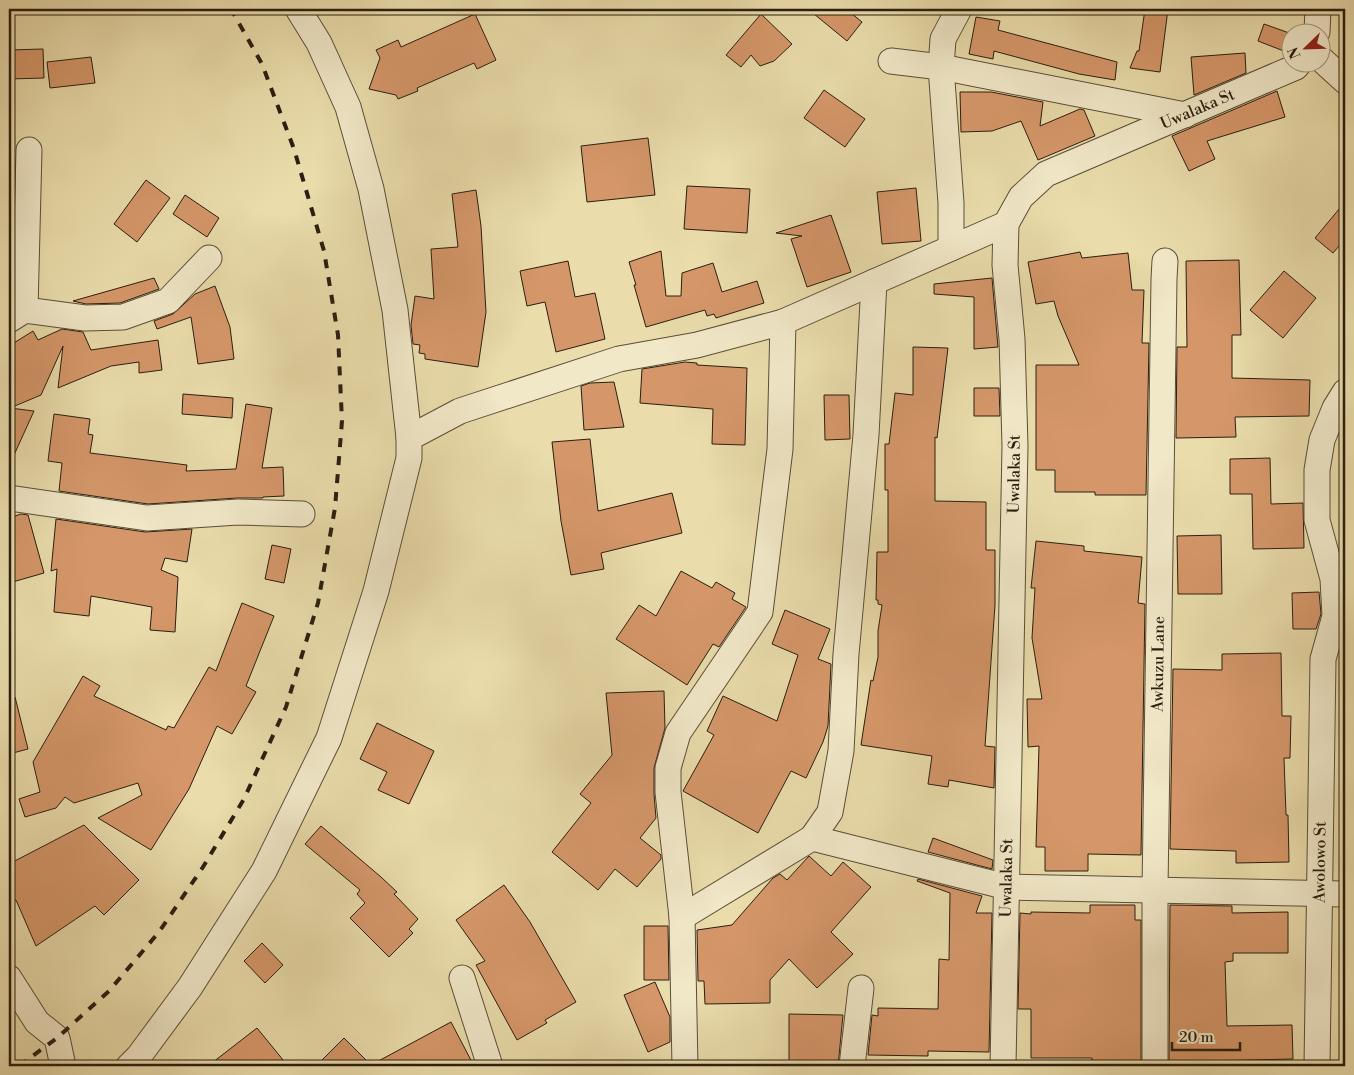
<svg xmlns="http://www.w3.org/2000/svg" width="1354" height="1075" font-family="'Libre Bodoni',serif">
	<style>
		.building { fill: #d5976a; stroke: #2a1e10 }
		.lines { fill: none; stroke-linecap: round; stroke-linejoin: round }
		.street-casing { stroke: #5a4e37; stroke-width: 27 }
		.street { stroke: #f1e8c8; stroke-width: 25 }
		.rail { stroke: #2a1e10; stroke-width: 4; stroke-dasharray: 9 9; stroke-linecap: butt }
		.labels { text-anchor: middle; dominant-baseline: central; stroke-width: 4; stroke-linejoin: round; paint-order: stroke }
		.street-label { font-size: 16px; fill: #2a1e10; stroke: #f1e8c8 }
	</style>
	<rect width="100%" height="100%" fill="#eadcab"/>
	<filter id="stains"><feTurbulence type="fractalNoise" baseFrequency=".004" numOctaves="4"/><feColorMatrix values="0 0 0 0 .2 0 0 0 0 .09 0 0 0 0 .02 0 0 0 .5 -.17"/></filter>
	<radialGradient id="worn" r=".72"><stop offset=".6" stop-color="#630" stop-opacity="0"/><stop offset="1" stop-color="#630" stop-opacity=".3"/></radialGradient>
	<path class="building" d="M808,9H846L862,22L847,41Z
		M1145,9H1168L1160,72L1130,68L1137,51H1139Z
		M475,14L496,60L477,69L474,63L417,88L418,91L398,99L396,95L369,89L380,58L376,50L398,40L401,47Z
		M761,14L792,44L774,61L760,66L751,55L741,67L726,55Z
		M976,17L1000,21L998,30L1117,62L1115,80L1079,74L994,51L993,59L969,54Z
		M1264,24L1292,34V51L1289,53L1258,41Z
		M43,49L44,78L9,79V50Z
		M1245,53L1246,73L1194,95L1191,57Z
		M91,57L95,83L50,88L47,62Z
		M824,90L865,119L845,147L804,118Z
		M1277,91L1285,117L1207,141L1215,159L1189,171L1172,136Z
		M960,92H991L1043,102L1040,126L1080,109L1084,110L1095,136L1038,160L1021,121L992,131L961,132Z
		M648,138L655,195L587,202L581,146Z
		M146,180L170,198L137,242L114,224Z
		M687,186L750,189L747,233L684,229Z
		M916,188L921,241L882,244L877,192Z
		M476,190L481,226L486,312L478,367L425,359V354L419,353L420,345L413,344L411,325L415,296L434,299L431,249L458,247L452,194Z
		M185,195L219,218L207,237L173,214Z
		M1345,202V239L1333,253L1315,238Z
		M831,215L851,272L807,287L791,239L802,236L776,233Z
		M661,251L666,296H681L682,273L713,263L722,292L757,281L764,303L716,318L714,314L707,316L705,310L646,327L634,285H636L629,262Z
		M1080,252L1082,258L1128,253L1132,290H1144L1142,343H1149L1146,495H1095V492H1055V470H1036V365H1079L1058,316L1054,301L1036,304L1028,262Z
		M1239,260L1241,335H1232V378L1310,380L1309,416L1235,417L1236,437L1176,438L1177,347H1187L1186,261Z
		M568,261L575,297L595,293L605,339L556,352L545,302L527,306L520,271Z
		M1284,271L1316,298L1283,338L1250,310Z
		M154,278L159,289L120,303L86,304L73,301Z
		M992,278L998,347L974,349V297L934,294V284Z
		M215,286L230,327L234,359L198,364L191,317L157,329L154,321L173,314L195,294Z
		M62,329L83,332L91,350L158,340L162,370L139,373V362L111,366L58,388L63,346L41,395L10,408L34,411L9,466V346L33,331L38,340Z
		M913,347L948,348L937,438L935,437V501L986,502V550H995V605L985,746L995,747L994,788L949,780L948,787L928,784L932,756L861,745L871,680L873,681L878,657V631L882,605L878,604V600H876L877,552H888V490H885V444H889L895,393L913,395Z
		M685,362L697,363V365L747,368L745,445L712,444L713,409L640,403L642,369Z
		M614,382L624,427L584,430L581,386L590,383Z
		M974,388H999L1000,416H974Z
		M183,394L233,398L232,418L182,414Z
		M824,395H849L850,439L825,440Z
		M246,404L272,408L262,468L283,467L284,496L263,497V498H237L148,504L59,491L62,463L48,461L54,414L90,419L88,434L93,435L90,453L187,465L186,471L236,469Z
		M590,439L598,511L672,493L682,533L601,553L604,569L571,575L561,521L552,442Z
		M1270,458L1271,504L1303,503L1304,548L1253,549L1252,494H1230V459Z
		M21,514L28,515L44,573L9,583V518Z
		M56,519L145,532L192,529L187,562L165,558L161,570L178,577L175,632L150,630L152,607L91,596L89,616L54,612L57,569L51,571Z
		M1221,535L1222,594H1178L1177,536Z
		M1036,541L1084,546V551L1142,557L1138,603L1145,604L1141,855L1088,854V871H1045V847H1036L1039,746L1028,747L1027,699H1042L1032,638L1035,588H1031Z
		M272,545L291,549L284,583L265,579Z
		M681,571L712,588L716,582L735,593L732,599L746,607L719,647L713,644L687,685L616,639L639,605L656,616Z
		M1319,592L1321,614L1316,629H1293L1292,593Z
		M242,603L274,616L246,686L256,692L232,734L217,726L189,789L151,850L98,818L142,795L138,783L74,803L65,797L56,808L25,817L19,799L40,792L33,762L83,676L100,686L94,696L166,730L168,726L174,728L209,667L216,671Z
		M785,610L830,629L818,659L831,664L828,726L823,742L806,778L791,771L758,833L683,791L714,735L707,731L723,696L777,721L798,655L772,644Z
		M1281,653L1282,716H1291L1290,758H1284L1286,815H1288L1289,862L1236,863V851L1170,849L1173,669L1222,670V654Z
		M664,691L665,728L654,768V794L656,818L640,838L661,855V859L637,887L615,869L598,890L552,852L591,803L580,794L612,755L606,693Z
		M15,697L28,749L9,754V698Z
		M377,723L434,751L409,804L378,790L387,772L360,759Z
		M84,825L139,880L104,915L95,906L36,946L16,900L9,904V864Z
		M321,826L381,877L397,892L394,894L418,919L409,929L413,933L389,957L350,918L365,903L357,894L360,890L305,844Z
		M933,838L993,860L992,869L928,852Z
		M809,856L831,876L843,862L871,887L831,932L853,954L817,988L789,959L770,980V1003L705,1004L704,981H698L697,930L732,925L773,878L780,874L787,880Z
		M918,879L982,896L976,913H992L989,1052L928,1051V1056L868,1055L872,1015L878,1016V1008L938,1009L939,959L949,960L950,893L917,881Z
		M504,885L530,922L576,1002L545,1020L547,1023L517,1040L476,965L485,961L456,920Z
		M1090,905H1135V920H1141V1063H1092V1058H1031V1009H1018L1020,913L1031,914V912L1090,913Z
		M1170,905L1232,906V913L1288,912V953H1233V961L1225,962L1227,1026L1292,1025L1293,1059L1169,1062Z
		M644,926H668L669,980H644Z
		M262,943L283,965L265,983L244,961Z
		M655,982L670,1017V1042L648,1052L624,995Z
		M789,1014L843,1015L838,1066H789Z
		M451,1022L474,1066H316L344,1038L371,1065Z
		M257,1028L288,1066H208Z"/>
	<g class="lines">
		<g class="street-casing">
			<g id="street">
				<path d="M298,9L319,43L348,107L371,189L395,310L409,438"/>
				<path d="M1317,32L1318,9"/>
				<path d="M1322,60L1345,81"/>
				<path d="M891,61L941,67L1185,115"/>
				<path d="M951,248V203L941,67L943,39L959,9"/>
				<path d="M25,310L29,150"/>
				<path d="M9,320L25,310L85,318L123,317L168,301L209,258"/>
				<path d="M9,498L147,518L238,512L302,514"/>
				<path d="M812,838L830,812L841,751L846,654L866,435L874,282"/>
				<path d="M682,917L812,838L1007,887L1345,894"/>
				<path d="M9,978L37,1022L57,1038L63,1066"/>
				<path d="M462,978L490,1066"/>
				<path d="M129,1066L139,1056L190,987L264,871L329,738L376,591L409,458V438L460,411L619,359L697,345L783,322L1006,224"/>
				<path d="M685,1066L682,917L668,792V768L678,733L760,612L780,449L783,322"/>
				<path d="M852,1066L861,988"/>
				<path id="s1" d="M1003,1066L1015,446L1012,339L1005,265L1006,224L1021,197L1046,174L1296,67L1300,62"/>
				<path id="s2" d="M1155,1066V889L1164,279L1165,261"/>
				<path id="s3" d="M1317,1066L1323,659L1335,616L1333,579L1317,520V470L1322,440L1335,408L1345,392"/>
			</g>
		</g>
		<use href="#street" class="street"/>
		<path class="rail" d="M19,1066L57,1038L109,991L159,932L203,867L244,799L286,707L318,603L335,508L342,421L338,335L324,251L294,149L262,64L231,9"/>
	</g>
	<g class="labels">
		<g class="street-label">
			<text stroke="none"><textPath href="#s1" startOffset="1072">Uwalaka St</textPath></text>
			<text stroke="none"><textPath href="#s1" startOffset="592">Uwalaka St</textPath></text>
			<text stroke="none"><textPath href="#s2" startOffset="402">Awkuzu Lane</textPath></text>
			<text stroke="none"><textPath href="#s3" startOffset="204">Awolowo St</textPath></text>
			<text stroke="none"><textPath href="#s1" startOffset="188">Uwalaka St</textPath></text>
		</g>
	</g>
	<rect width="1354" height="1075" fill="none" stroke="#eadcab" stroke-width="30"/>
	<rect x="10" y="10" width="1334" height="1055" fill="none" stroke="#2a1e10" stroke-width="2.5"/>
	<rect x="15" y="15" width="1324" height="1045" fill="none" stroke="#2a1e10"/>
	<g transform="translate(1306 48) rotate(247)"><circle r="24" fill="#f1e8c8" stroke="#a1977e"/>
	<path d="M0-4L9 19L0 12L-9 19Z" fill="#8f2418"/>
	<text y="-8" font-size="14" font-weight="bold" text-anchor="middle" fill="#2a1e10">N</text>
	</g>
	<path d="M1172 1042v8h68v-8" fill="none" stroke="#2a1e10" stroke-width="2.5"/>
	<text x="1179" y="1042" font-size="15" fill="#2a1e10" stroke="#f1e8c8" stroke-width="4" paint-order="stroke">20 m</text>
	<rect width="100%" height="100%" filter="url(#stains)"/>
	<rect width="100%" height="100%" fill="url(#worn)"/>
</svg>
